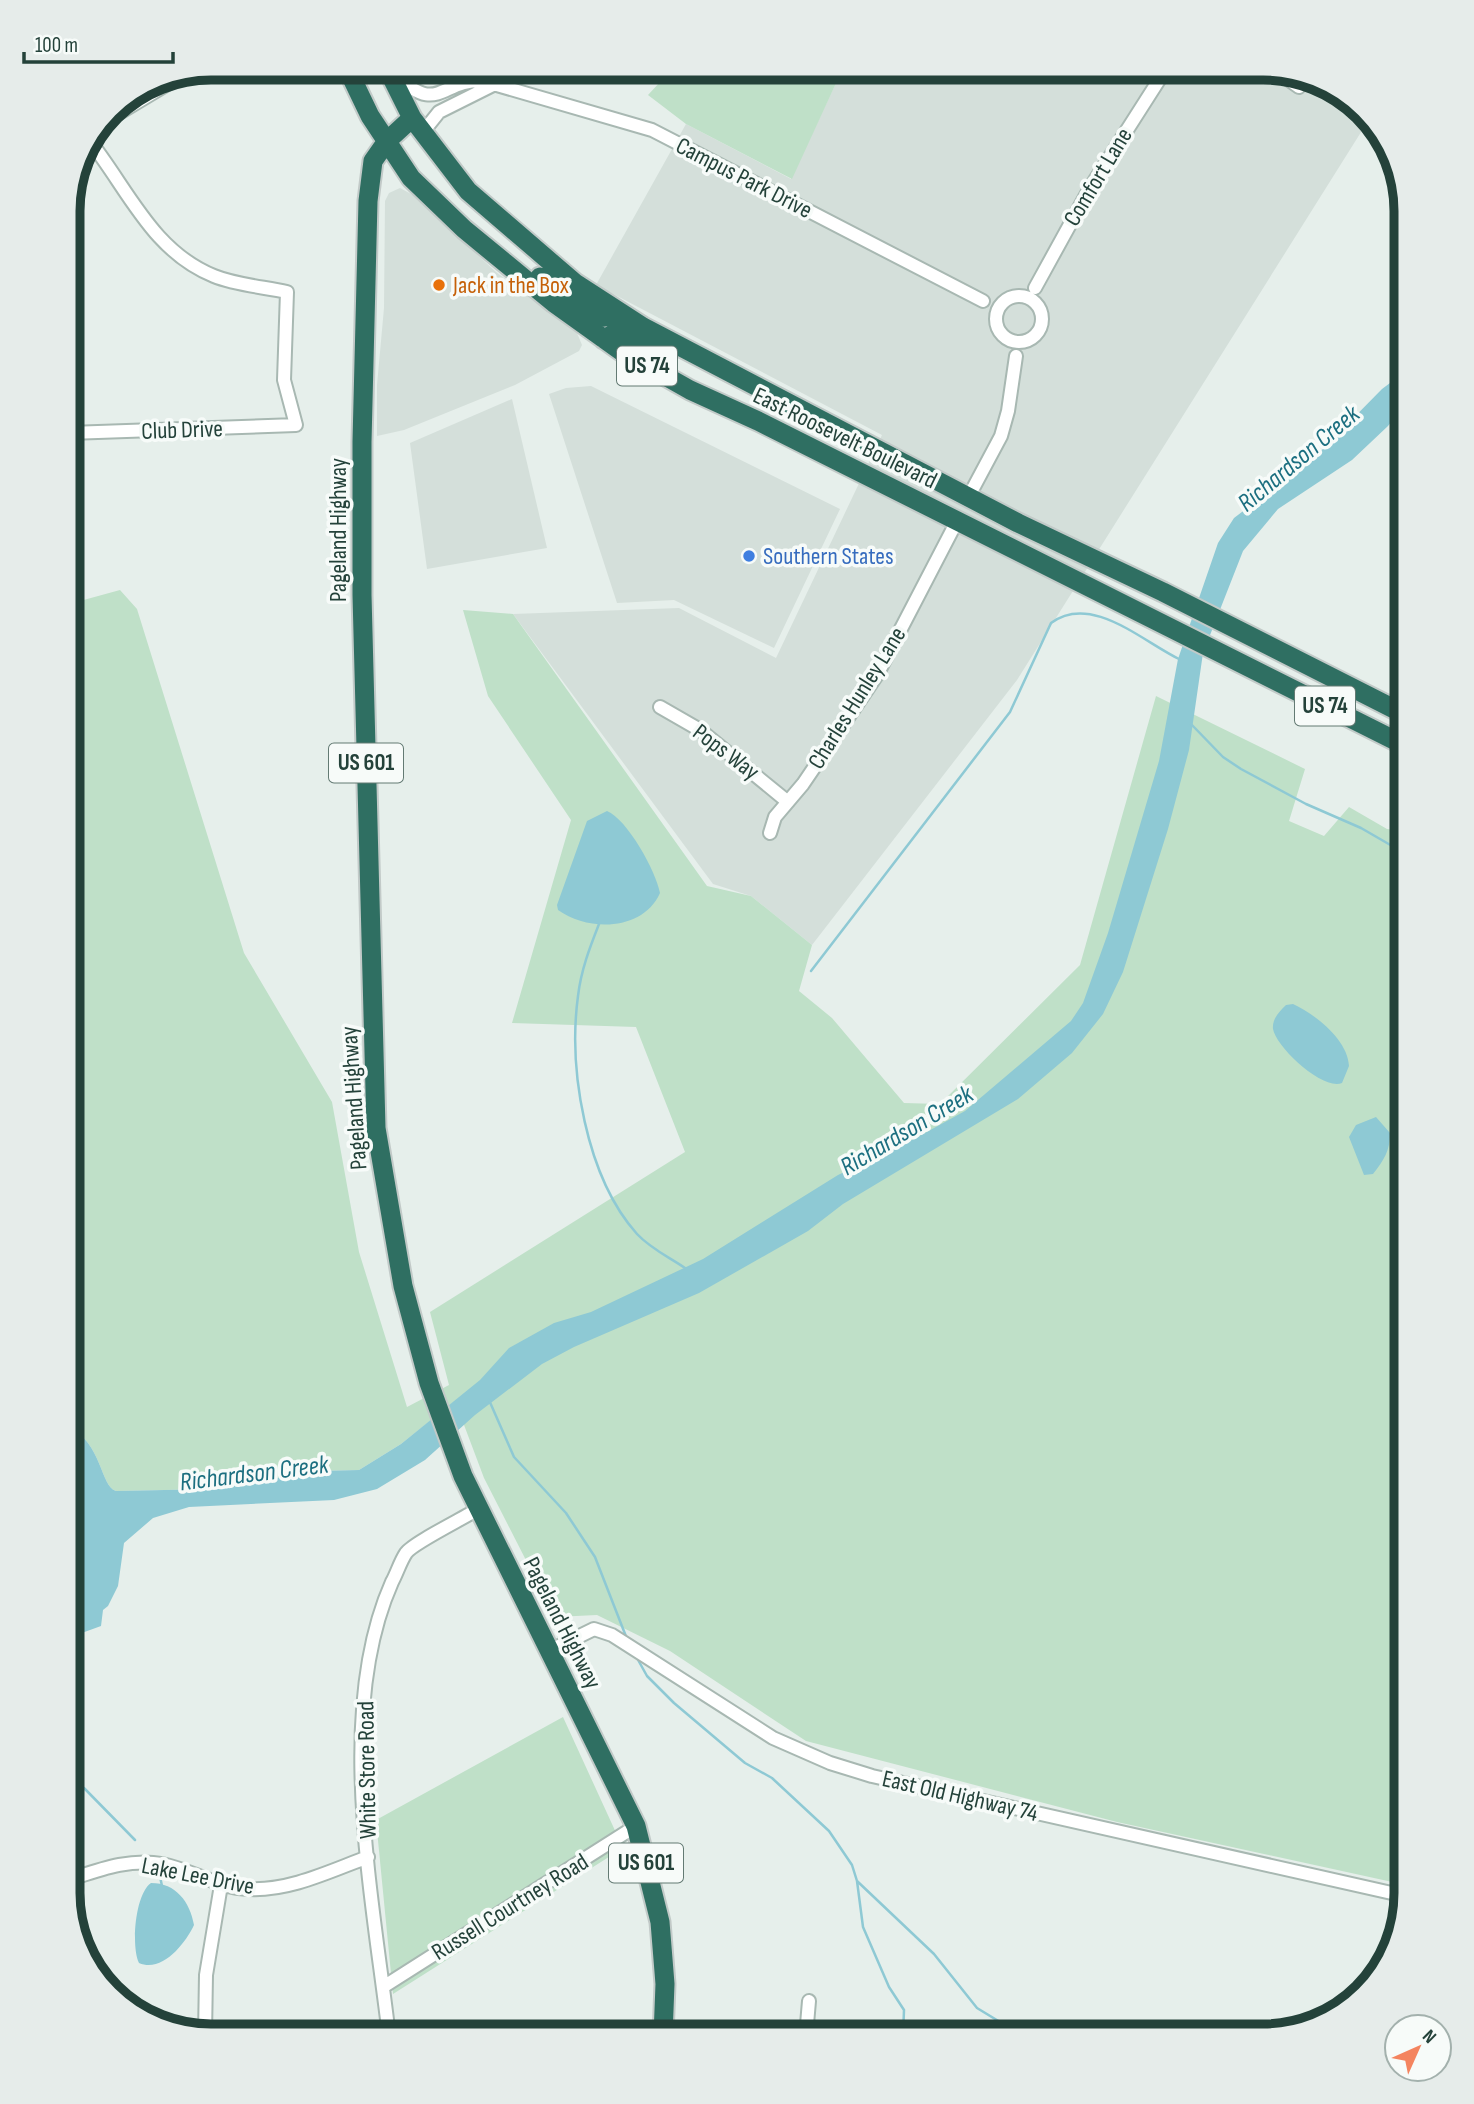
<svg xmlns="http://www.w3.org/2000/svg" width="1474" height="2104" font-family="'Sofia Sans Condensed',sans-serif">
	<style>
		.built { fill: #d4dfda }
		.green { fill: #bfe0c8 }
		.water { fill: #8ec9d4 }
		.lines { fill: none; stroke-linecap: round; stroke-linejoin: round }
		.stream { stroke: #8ec9d4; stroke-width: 2.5 }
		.minor-casing { stroke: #a8b8b2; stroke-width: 16 }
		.highway-casing { stroke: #c2cac8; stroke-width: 23 }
		.minor { stroke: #fff; stroke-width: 12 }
		.highway { stroke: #2f6f62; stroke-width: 19 }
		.food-dot { fill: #e8710a; stroke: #f7fbf9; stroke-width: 2.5 }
		.shop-dot { fill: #3f7fe0; stroke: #f7fbf9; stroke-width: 2.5 }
		.labels { text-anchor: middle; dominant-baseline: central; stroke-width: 7; stroke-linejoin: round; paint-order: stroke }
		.shield { fill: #f7fbf9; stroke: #637a73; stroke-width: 2 }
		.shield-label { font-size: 23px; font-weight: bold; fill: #24423a }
		.street-label { font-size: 24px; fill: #24423a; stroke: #f7fbf9 }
		.food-label { font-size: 24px; fill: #c56008; stroke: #f7fbf9; text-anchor: start }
		.shop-label { font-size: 24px; fill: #366cbe; stroke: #f7fbf9; text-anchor: start }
		.water-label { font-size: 26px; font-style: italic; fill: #1c6f80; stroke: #f7fbf9 }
		.rim { fill: none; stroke: #24423a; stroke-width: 9 }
	</style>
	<rect width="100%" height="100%" fill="#e6efeb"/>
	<path class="built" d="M843,68L1271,69L1334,88L1368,121L1017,680L812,945L751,896L713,884L513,614L679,608L776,658L882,435L596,285L686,124L791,179Z
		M400,188L413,195L496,272L577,333L582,345L579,351L515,385L404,430L377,436V385L384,308L385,201L389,193Z
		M591,386L840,509L774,648L674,600L617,603L549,394L566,388Z
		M512,399L547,548L427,569L410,443Z"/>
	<path class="green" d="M673,68H843L792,179L686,124L648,95Z
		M120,590L137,609L244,953L332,1102L359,1252L407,1407L449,1385L430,1312L685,1152L636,1027L512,1023L571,820L488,696L463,610L513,614L707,886L751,896L812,945L799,991L832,1018L904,1103L940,1104L1080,965L1156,696L1305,769L1289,821L1324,836L1349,807L1387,829L1406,831V1885L1117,1822L806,1741L670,1651L597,1615L555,1617L484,1478L455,1401L401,1444L359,1470L318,1471L213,1489L116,1491C100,1486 103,1444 68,1426L69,604Z
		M563,1717L623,1848L393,1994L376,1820Z"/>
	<path class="water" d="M1406,371V403L1388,426L1352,460L1278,509L1243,551L1203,653L1189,750L1168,829L1123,972L1103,1014L1072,1053L1018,1099L843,1204L808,1231L699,1293L574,1347L542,1364L475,1415L425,1460L377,1489L334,1500L189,1507L153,1518L124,1543L118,1586L108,1606L103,1610L101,1626L68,1638V1426C103,1444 100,1486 116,1491L213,1489L318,1471L359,1470L401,1444L480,1380L509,1348L554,1323L591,1312L703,1259L838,1175L914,1139L965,1111L1071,1021L1083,1003L1108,933L1159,761L1178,659L1218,543L1234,518L1317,455L1382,389Z
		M607,811C627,819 656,871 660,893C643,931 589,932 558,910L557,905L587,821Z
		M1293,1004C1315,1014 1348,1040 1349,1066L1342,1083C1323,1091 1276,1047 1273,1029C1272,1019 1279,1012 1286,1005Z
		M1376,1117L1390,1133C1390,1151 1384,1160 1373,1174L1364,1175L1349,1137L1356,1125Z
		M151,1883C176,1883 190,1902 194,1925C185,1944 162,1973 139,1963C131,1947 135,1894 151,1883Z"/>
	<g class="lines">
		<path class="stream" d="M1191,724L1223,757L1241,769L1306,804L1361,828L1406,854
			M599,924C590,947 581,970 578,996C568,1070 586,1177 637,1234C651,1249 669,1257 685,1268
			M811,971L1010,712L1051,623C1091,593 1142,641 1179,659
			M489,1400L514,1457L566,1513L595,1557L627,1639
			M637,1658L647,1676L674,1703L745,1763L772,1778L829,1831L852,1865L857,1881L863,1927L889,1987L904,2010L903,2036
			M68,1779L84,1788L135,1840
			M159,1872L162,1886
			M857,1881L934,1954L977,2008L1023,2036"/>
		<g class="minor-casing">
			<path id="minor" d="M1275,70L1299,87
				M395,74C438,117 441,79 483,81L652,130L983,301
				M101,124L186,73
				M423,132L439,112L493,85
				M1035,288L1090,188L1166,69
				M996 319a23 23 0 1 1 46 0a23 23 0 1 1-46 0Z
				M69,433L296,425L284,380L287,292C264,287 236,285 214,276C152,251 128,189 89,140
				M969,496L1001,436L1008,411L1016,356
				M660,707L700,730L788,802
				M770,833L775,817L803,784L877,675L957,521
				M549,1651L594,1629L612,1635L773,1738L830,1763L872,1776L1405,1896
				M68,1880C99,1870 129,1858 162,1864C192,1870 218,1888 249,1889C290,1891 330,1871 368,1857
				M383,1987L636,1826
				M205,2035L206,1975L221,1885
				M389,2036C373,1898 334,1712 392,1582C397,1573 400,1562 406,1553C413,1543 464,1518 478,1509
				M806,2036L809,2001"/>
		</g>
		<g class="highway-casing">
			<path id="highway" d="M347,68L370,116L411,178L464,229L554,303L621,351L690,390L758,421L1406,746
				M387,68L412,118L468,191L575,283L643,327L1018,523L1163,592L1406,715
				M412,118L387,141L373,161L368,201L362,442V595L376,1128L403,1286L429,1383L463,1476L636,1826L660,1922L665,1984L663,2036
				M540,277L599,318L623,314
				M604,339L619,331L665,353"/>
		</g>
		<use href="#minor" class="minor"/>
		<use href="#highway" class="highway"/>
	</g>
	<circle class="food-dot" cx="439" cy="285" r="7"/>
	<circle class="shop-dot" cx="749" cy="556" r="7"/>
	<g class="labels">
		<g class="shield">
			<rect x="617" y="346.5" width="60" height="39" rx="5"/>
			<rect x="1295" y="686.5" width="60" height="39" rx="5"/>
			<rect x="329" y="743.5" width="74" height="39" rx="5"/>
			<rect x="609" y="1843.5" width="74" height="39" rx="5"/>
		</g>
		<g class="shield-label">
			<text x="647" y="366">US 74</text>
			<text x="1325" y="706">US 74</text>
			<text x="366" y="763">US 601</text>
			<text x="646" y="1863">US 601</text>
		</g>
		<g class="street-label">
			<text transform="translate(1098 177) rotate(-59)">Comfort Lane</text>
			<text transform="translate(744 178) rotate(27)">Campus Park Drive</text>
			<text transform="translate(182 430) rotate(-2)">Club Drive</text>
			<text transform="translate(845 438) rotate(26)">East Roosevelt Boulevard</text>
			<text transform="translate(338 530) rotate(-90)">Pageland Highway</text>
			<text transform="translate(857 698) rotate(-58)">Charles Hunley Lane</text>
			<text transform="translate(726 752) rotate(37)">Pops Way</text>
			<text transform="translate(354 1098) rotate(-94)">Pageland Highway</text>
			<text transform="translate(562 1623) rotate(63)">Pageland Highway</text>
			<text transform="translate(367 1770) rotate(-91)">White Store Road</text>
			<text transform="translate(960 1796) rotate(13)">East Old Highway 74</text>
			<text transform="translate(198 1876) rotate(11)">Lake Lee Drive</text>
			<text transform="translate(510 1907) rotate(-32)">Russell Courtney Road</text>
		</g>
		<g class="food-label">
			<text x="453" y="285">Jack in the Box</text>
		</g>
		<g class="shop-label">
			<text x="763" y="556">Southern States</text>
		</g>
		<g class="water-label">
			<text transform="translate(1299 459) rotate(-40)">Richardson Creek</text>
			<text transform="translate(907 1131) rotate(-31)">Richardson Creek</text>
			<text transform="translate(254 1474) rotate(-7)">Richardson Creek</text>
		</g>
	</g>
	<path d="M0 0H1474V2104H0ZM211 80H1263A131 131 0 0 1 1394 211V1893A131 131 0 0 1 1263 2024H211A131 131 0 0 1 80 1893V211A131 131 0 0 1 211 80Z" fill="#e6ecea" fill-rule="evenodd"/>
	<path class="rim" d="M211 80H1263A131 131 0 0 1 1394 211V1893A131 131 0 0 1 1263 2024H211A131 131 0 0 1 80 1893V211A131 131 0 0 1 211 80Z"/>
	<g transform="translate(1418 2048) rotate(45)"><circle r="33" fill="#f7fbf9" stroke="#a3b1ad" stroke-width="2"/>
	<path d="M0-5L12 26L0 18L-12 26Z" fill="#f4845f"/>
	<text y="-10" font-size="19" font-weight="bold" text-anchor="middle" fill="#24423a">N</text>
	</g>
	<path d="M24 52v10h149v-10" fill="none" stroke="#24423a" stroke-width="3.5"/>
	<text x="35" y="52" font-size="21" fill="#24423a" stroke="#f7fbf9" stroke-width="5" paint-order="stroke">100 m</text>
</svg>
